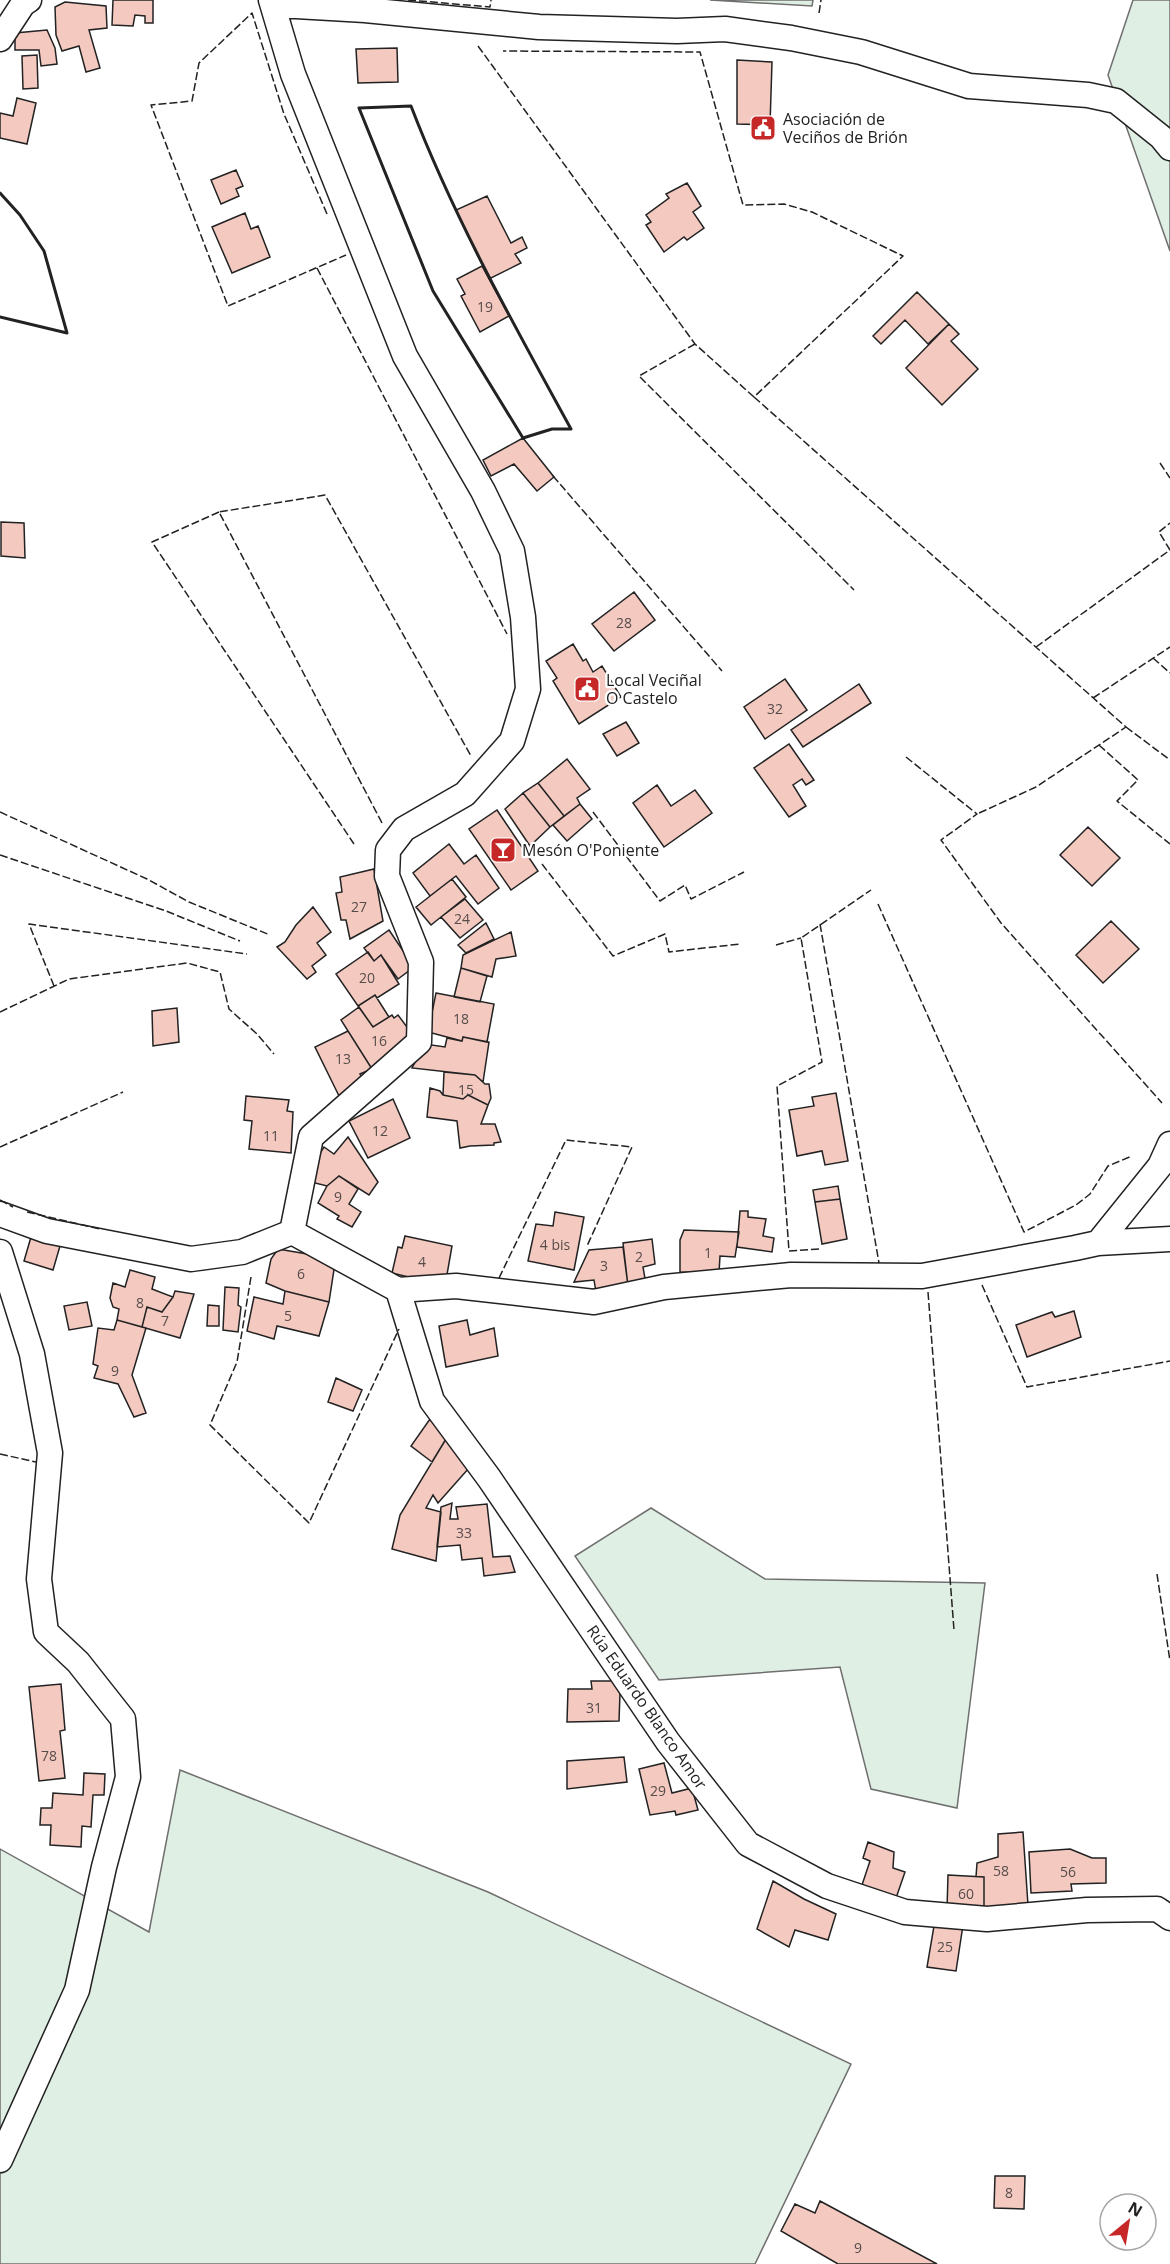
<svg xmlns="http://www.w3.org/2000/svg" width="1170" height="2264" font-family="'Open Sans',sans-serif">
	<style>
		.green { fill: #e0efe3; stroke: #6f6f6f; stroke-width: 1.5 }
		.building { fill: #f3c9c0; stroke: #222; stroke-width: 1.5 }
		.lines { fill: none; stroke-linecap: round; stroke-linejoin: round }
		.minor-casing { stroke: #222; stroke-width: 27 }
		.minor { stroke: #fff; stroke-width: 24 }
		.fence { stroke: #222; stroke-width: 1.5; stroke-dasharray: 8 3; stroke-linecap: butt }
		.wall { stroke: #222; stroke-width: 3 }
		.labels { text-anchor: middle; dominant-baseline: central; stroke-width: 4.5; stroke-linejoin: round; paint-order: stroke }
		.number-label { font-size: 14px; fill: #564c4a }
		.poi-label { font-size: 16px; fill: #222; stroke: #fff; text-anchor: start }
		.street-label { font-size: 16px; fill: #222; stroke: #fff }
	</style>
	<rect width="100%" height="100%" fill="#fff"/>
	<path class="green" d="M710,0H813L812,6Z
		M1133,0H1170V251L1108,75Z
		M651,1508L765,1579L985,1583L957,1808L871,1789L840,1667L659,1680L575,1556Z
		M180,1770L488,1892L851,2064L755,2264H0V1849L149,1932Z"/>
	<path class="building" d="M113,0H153V23H145V16L135,15L133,26L112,25Z
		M65,2L106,6L107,28L89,30L100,68L86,72L79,46L62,51L56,35L55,7Z
		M47,30L55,48L57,64L41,66L39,50H15V33Z
		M397,48L398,82L358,83L356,49Z
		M37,55L38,88L23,89L22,56Z
		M737,60L772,62L770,125L737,124Z
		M17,98L36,103L27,144L0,138V113L13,116Z
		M236,170L243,186L236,189L239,196L221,204L211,180Z
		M687,183L701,206L693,212L704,228L687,240L684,237L664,252L646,225L651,222L646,215L669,198L666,194Z
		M487,196L511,243L522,237L527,248L515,254L521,263L489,279L456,210Z
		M245,213L251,229L258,226L270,257L232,273L212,227Z
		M482,266L509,316L480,332L461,296L465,294L457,279Z
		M917,292L949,324L928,344L905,320L881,344L873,336Z
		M949,324L959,334L951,341L978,369L942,405L906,368Z
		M523,438L554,477L537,491L514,464L491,476L483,460Z
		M1,522L24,523L25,558L1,556Z
		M634,592L655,620L614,651L592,624Z
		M573,644L583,661L586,659L593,672L602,666L621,697L579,724L553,681L557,678L546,661Z
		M785,679L807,710L765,739L744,707Z
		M859,684L871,703L803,747L791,730Z
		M626,722L639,743L617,756L603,734Z
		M789,744L814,780L806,785L802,779L793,785L806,806L789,817L754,768Z
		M567,759L590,789L577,798L580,804L564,816L538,783Z
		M538,783L564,816L550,827L523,793Z
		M657,785L671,806L695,790L712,813L664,847L633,803Z
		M523,793L550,827L530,846L505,809Z
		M580,804L592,819L567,841L553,825Z
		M497,810L538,871L511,890L469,829Z
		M1088,827L1120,858L1092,886L1060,855Z
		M449,844L464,864L476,855L499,888L478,904L456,876L430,896L413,873Z
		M374,869L383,921L350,939L346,920H341L336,893L342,892L340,877Z
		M452,879L466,897L431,925L416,907Z
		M465,899L483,920L460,938L441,917Z
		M313,907L331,932L317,943L326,955L312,966L316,972L307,979L277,947L285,942L296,925Z
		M1111,921L1139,949L1103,983L1076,955Z
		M486,923L494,939L466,953L458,945Z
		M389,930L414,967L398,979L381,955L374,961L364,948Z
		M511,932L516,956L496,959L492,977L461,968L463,955Z
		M368,952L374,961L381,955L399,984L377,998L375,995L358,1006L336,974Z
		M461,968L487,976L480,1002L454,997Z
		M436,993L494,1004L487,1042L463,1037L462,1041L428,1032Z
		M375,995L389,1017L373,1027L358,1006Z
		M359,1007L373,1027L392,1015L394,1018L398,1015L410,1031L400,1048L372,1069L341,1020Z
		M177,1008L179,1042L153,1046L152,1011Z
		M348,1031L372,1069L360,1074L365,1084L341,1100L315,1047Z
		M463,1037L489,1042L483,1082L475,1075L412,1068L425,1044L445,1047L447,1038L462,1041Z
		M444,1072L475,1075L485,1084H489L491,1098L488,1105L468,1095L463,1099L443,1095Z
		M430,1088L440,1091L443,1095L463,1099L468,1095L488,1105L481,1124H495L501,1142L494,1143V1145L470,1146L460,1148L457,1121L427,1117Z
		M836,1093L848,1161L825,1165L822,1151L797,1156L789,1110L814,1106L812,1097Z
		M246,1096L289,1100L287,1111L293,1112L291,1153L249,1149L252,1121L244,1120Z
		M393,1099L410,1138L368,1158L349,1121Z
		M348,1137L378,1182L369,1195L339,1176L327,1186L311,1182L315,1161L324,1147L334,1154Z
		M339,1176L358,1189L349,1204L361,1212L352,1227L337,1219L339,1216L318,1203L327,1186Z
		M838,1186L840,1199L815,1202L813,1190Z
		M840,1199L847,1239L822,1244L815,1202Z
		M740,1211H748V1217L766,1219L763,1236L774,1238L772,1252L737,1247Z
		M555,1212L584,1217L574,1270L528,1261L536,1224L553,1226Z
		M684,1230L739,1232L735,1257L720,1256L719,1273L680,1272V1240Z
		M405,1236L452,1246L445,1286L392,1273L398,1247L402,1248Z
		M31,1237L60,1246L53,1270L24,1261Z
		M652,1239L655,1264L643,1267L646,1284L628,1286L623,1243Z
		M623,1247L628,1286L596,1292L594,1280L574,1282L589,1250Z
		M278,1249L319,1256L335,1263L329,1302L285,1291L266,1283L271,1259Z
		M130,1270L155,1277L152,1289L173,1297L162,1312L147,1307L142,1327L117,1320L119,1309L113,1307L110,1298L113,1283L125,1287Z
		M225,1287L239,1288L238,1305L241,1307L238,1332L223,1330Z
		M175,1291L194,1294L180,1338L142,1327L147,1307L162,1312L173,1297Z
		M285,1291L329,1302L319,1336L277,1326L274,1339L247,1331L254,1297L283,1304Z
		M87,1302L92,1326L69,1330L64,1306Z
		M208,1305L219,1306V1326H207Z
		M1074,1311L1081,1337L1027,1357L1016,1325L1052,1312L1055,1317Z
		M117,1320L146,1328L132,1375L146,1413L134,1417L118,1384L94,1378L98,1366L93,1364L98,1328L114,1330Z
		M467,1320L470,1335L494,1328L498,1356L446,1367L439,1326Z
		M336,1378L362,1390L353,1411L328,1402Z
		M430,1419L446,1439L432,1462L411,1446Z
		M446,1439L469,1468L438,1503L433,1495L426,1508L441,1512L436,1561L392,1549L400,1515Z
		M452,1503L450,1519H458L456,1507L487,1504L493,1557L510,1556L515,1572L484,1576L482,1558L462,1560L460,1545L437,1547L441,1507Z
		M591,1681H616L620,1693L619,1721L567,1722L568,1689H592Z
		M61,1684L65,1730L60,1731L65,1778L39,1781L29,1687Z
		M624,1757L627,1782L567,1789V1761Z
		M664,1763L672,1793L692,1788L698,1810L676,1815L675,1811L650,1815L639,1769Z
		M84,1773L105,1774L104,1795H93L91,1827L82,1826L81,1847L50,1845L51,1825H40L41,1808H52L53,1793L83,1795Z
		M1023,1832L1028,1905L984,1908V1877H976L977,1863L998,1857V1834Z
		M868,1842L894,1852L893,1868L905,1872L895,1901L861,1888L870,1861L863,1858Z
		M1070,1849L1092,1858H1106V1883L1071,1884L1072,1891L1031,1893L1029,1852Z
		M948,1875L984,1877V1908L947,1909Z
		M773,1881L804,1899L836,1914L828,1940L795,1930L789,1947L757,1929Z
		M935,1920L963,1925L956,1971L927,1967Z
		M995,2176H1025L1024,2209L994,2208Z
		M820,2201L937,2264H838L781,2231L795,2204L815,2213Z"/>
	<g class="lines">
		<g class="minor-casing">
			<path id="minor" d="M271,0L293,74L405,356L483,491L512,551L523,617L528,689L512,741L465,794L404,829L388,850L387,876L421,962L419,1042L311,1137L292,1232
				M273,6H296L365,10L539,27L677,31L725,29L791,38L861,52L969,86L1088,95L1116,101L1161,137L1170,148
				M0,39L23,4L29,0
				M0,1214L47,1231L191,1259L242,1252L292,1232
				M292,1232L398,1290L432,1401L489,1478L668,1742L748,1844L827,1886L905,1912L987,1919L1087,1910L1157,1909L1170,1918
				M1098,1243L1170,1239
				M0,1252L32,1354L50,1453L39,1579L46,1632L78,1662L123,1719L128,1777L104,1867L77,1990L0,2160
				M398,1290L456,1286L594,1302L664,1287L791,1275L922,1276L1075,1248L1098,1243L1160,1166L1170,1144"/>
		</g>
		<use href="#minor" class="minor"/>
		<path class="fence" d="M408,0L490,7L491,0
			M819,13L821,0
			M478,46L695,344L754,397L903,256L812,212L784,204L743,205L700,52L503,51
			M327,214L284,114L252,13L199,63L192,101L151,105L228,306L346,255
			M317,268L507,634
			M695,344L639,376L854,590
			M754,397L1126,727L1036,787L977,814
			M1160,463L1170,478
			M553,476L722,671
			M219,512L152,542L354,844
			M1036,647L1170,550L1159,532L1170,523
			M1153,658L1170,673
			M1093,698L1170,647
			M1126,727L1170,760
			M1099,745L1138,780L1117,801L1170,844
			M906,757L977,814L941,840L1001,923L1162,1103
			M0,812L147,879L189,902L270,935
			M593,812L660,901L685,885L691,899L744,872
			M382,823L219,512L325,495L471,756
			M0,855L166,911L240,941
			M542,864L613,956L665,934L669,952L740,944
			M878,904L1024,1232L1076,1205L1090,1194L1108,1166L1132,1156
			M820,924L879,1263
			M776,945L801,938
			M54,986L29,924L247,954
			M0,1012L69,979L187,963L220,972L229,1009L257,1034L274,1054
			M0,1147L123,1092
			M0,1200L13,1207
			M27,1212L100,1229
			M819,1249L789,1251L777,1086L822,1062L801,938L871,890
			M251,1277L237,1362L210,1425L309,1523L399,1329
			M499,1278L566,1140L632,1147L587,1246
			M982,1285L1027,1387L1170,1361
			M928,1292L954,1630
			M0,1454L36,1462
			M1157,1574L1170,1661"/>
		<path class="wall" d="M411,106C454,218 513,323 571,429H552L523,438L433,291L359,108Z
			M0,193L20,215L44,251L67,333L0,317"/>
	</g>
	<defs>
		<g id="civic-square" transform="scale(1.35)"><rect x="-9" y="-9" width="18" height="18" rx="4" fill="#c62828" stroke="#fff"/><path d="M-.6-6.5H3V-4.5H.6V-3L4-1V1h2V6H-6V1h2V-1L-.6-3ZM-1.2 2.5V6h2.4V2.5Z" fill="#fff"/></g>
		<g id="bar-square" transform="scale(1.35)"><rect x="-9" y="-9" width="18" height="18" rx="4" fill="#c62828" stroke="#fff"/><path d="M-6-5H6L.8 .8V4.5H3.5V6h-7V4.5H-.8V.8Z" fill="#fff"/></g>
	</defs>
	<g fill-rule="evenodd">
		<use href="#civic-square" x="763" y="128"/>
		<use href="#civic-square" x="587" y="689"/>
		<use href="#bar-square" x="503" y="850"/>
	</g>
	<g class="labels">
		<g class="number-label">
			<text x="485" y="306">19</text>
			<text x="624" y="622">28</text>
			<text x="775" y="708">32</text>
			<text x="359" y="906">27</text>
			<text x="462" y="918">24</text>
			<text x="367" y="977">20</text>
			<text x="461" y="1018">18</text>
			<text x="379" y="1040">16</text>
			<text x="343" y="1058">13</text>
			<text x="466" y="1089">15</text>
			<text x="380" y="1130">12</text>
			<text x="271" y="1135">11</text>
			<text x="338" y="1196">9</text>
			<text x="555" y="1244">4 bis</text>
			<text x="708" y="1252">1</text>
			<text x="639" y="1256">2</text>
			<text x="422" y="1261">4</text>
			<text x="604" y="1265">3</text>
			<text x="301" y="1273">6</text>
			<text x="140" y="1302">8</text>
			<text x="288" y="1315">5</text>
			<text x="165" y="1320">7</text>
			<text x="115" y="1370">9</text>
			<text x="464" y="1532">33</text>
			<text x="594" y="1707">31</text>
			<text x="49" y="1755">78</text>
			<text x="658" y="1790">29</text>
			<text x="1001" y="1870">58</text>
			<text x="1068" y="1871">56</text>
			<text x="966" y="1893">60</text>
			<text x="945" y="1946">25</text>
			<text x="1009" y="2192">8</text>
			<text x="858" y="2247">9</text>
		</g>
		<g class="poi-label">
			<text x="783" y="119">Asociación de<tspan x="783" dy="18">Veciños de Brión</tspan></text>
			<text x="606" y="680">Local Veciñal<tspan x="606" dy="18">O Castelo</tspan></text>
			<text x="522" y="850">Mesón O'Poniente</text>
		</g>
		<g class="street-label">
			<text transform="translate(647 1707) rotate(55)">Rúa Eduardo Blanco Amor</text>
		</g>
	</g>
	<g transform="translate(1128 2222) rotate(30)"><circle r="28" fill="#ffffff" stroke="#a7a7a7" stroke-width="1.5"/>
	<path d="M0-4.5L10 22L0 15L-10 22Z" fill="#c62828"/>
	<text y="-9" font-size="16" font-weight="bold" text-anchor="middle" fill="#222222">N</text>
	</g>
</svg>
